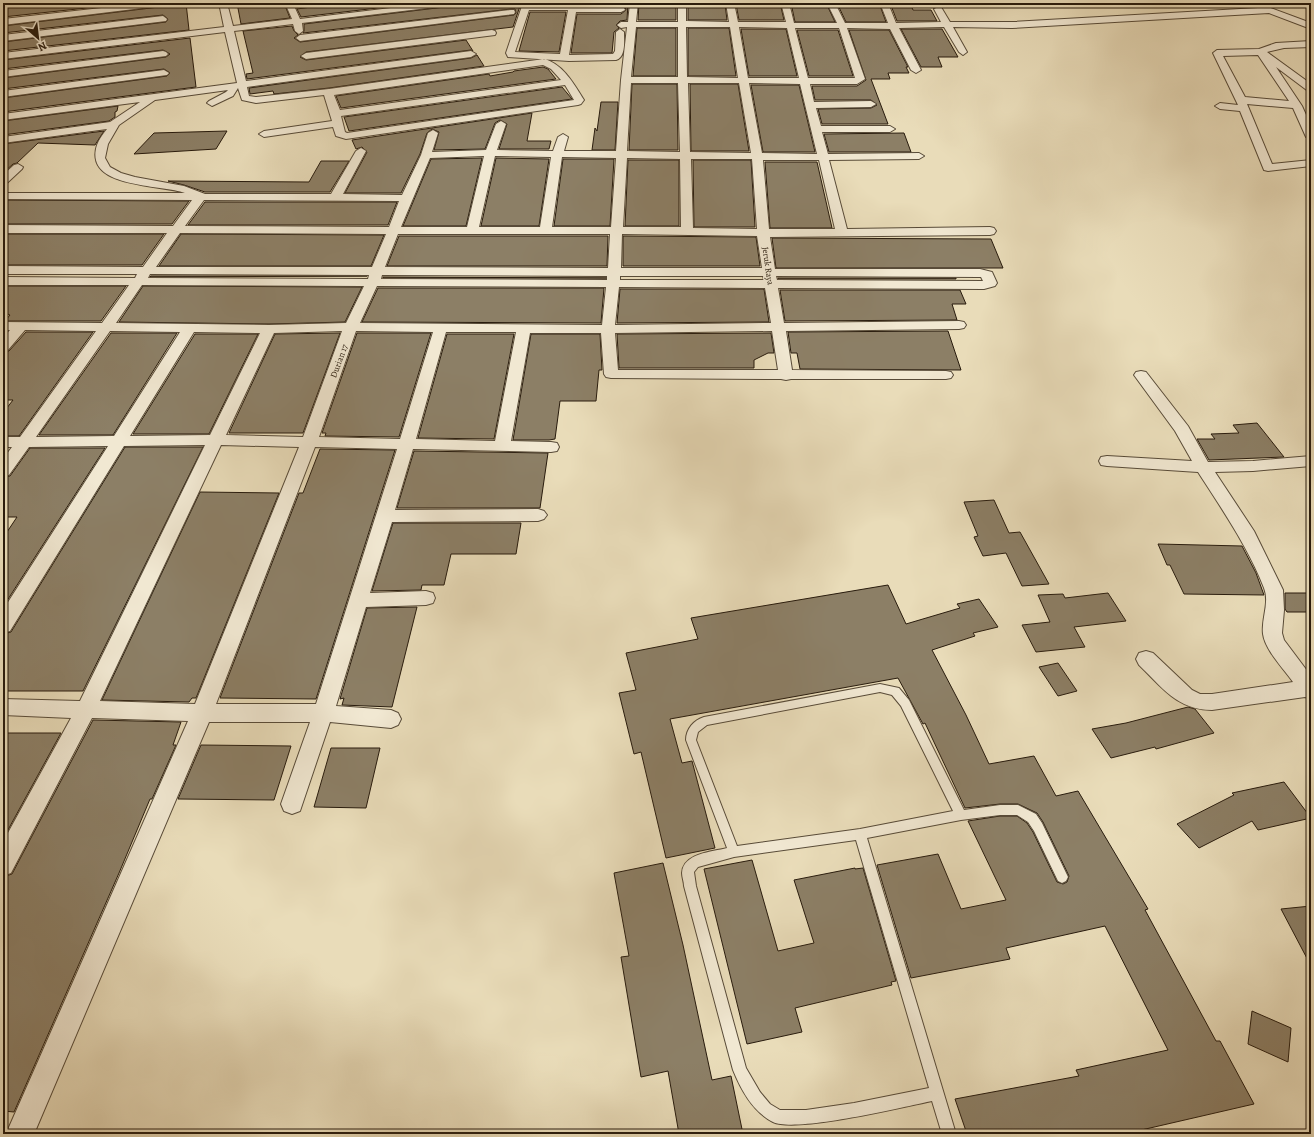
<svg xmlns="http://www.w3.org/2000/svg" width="1314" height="1137" font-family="Alegreya,serif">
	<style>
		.building { fill: #8c7f66; stroke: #281b0d }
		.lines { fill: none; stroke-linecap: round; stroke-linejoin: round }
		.service-casing { stroke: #584b38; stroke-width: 2 }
		.minor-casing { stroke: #584b38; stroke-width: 2 }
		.service { fill: #f1e8d2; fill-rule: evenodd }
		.minor { fill: #f1e8d2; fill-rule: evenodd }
		.labels { text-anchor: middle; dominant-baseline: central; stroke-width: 3; stroke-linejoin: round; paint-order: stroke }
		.far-street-label { font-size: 9px; fill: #281b0d; stroke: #f1e8d2 }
	</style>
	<rect width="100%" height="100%" fill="#e9dcb9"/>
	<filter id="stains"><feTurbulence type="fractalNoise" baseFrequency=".005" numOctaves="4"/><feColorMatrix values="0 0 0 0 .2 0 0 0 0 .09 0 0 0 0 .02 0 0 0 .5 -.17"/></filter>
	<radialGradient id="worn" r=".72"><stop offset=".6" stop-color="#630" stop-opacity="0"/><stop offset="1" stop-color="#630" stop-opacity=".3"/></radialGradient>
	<path class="building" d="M42,3H133L3,17V7Z
		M172,3H186L189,30L3,51V42L166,22L168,19L163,15L3,33V26L167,6Z
		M237,3H284L290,18L241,24Z
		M323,3H420L301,17L297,9L318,6Z
		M458,3H521L513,27L306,52L300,57L306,60L466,40L473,51L471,50L247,79L246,74L253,73L243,31L292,26L294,31L298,35L294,38L300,42L514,15L516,13L515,9H511L303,33L304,31V24L453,6Z
		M580,3H628L627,20L620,21L616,25L619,28L614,32L612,53H571L577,14H621L626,10L625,7L580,6Z
		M639,3H676V20H638Z
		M740,3H780L784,20H739L736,4Z
		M791,3H826L835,22H795Z
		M837,3H879L886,22H846Z
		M890,3H910L913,10H931L937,21H897Z
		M688,4H725L727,20H688Z
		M530,12H566L559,52L519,51Z
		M637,28H676V76H633Z
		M688,28H729L736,76H688Z
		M741,29H786L797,76H749Z
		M901,29H942L958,57H938L942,67H921Z
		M797,30H838L853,76H809Z
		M849,30H889L908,67H906L909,73H888L890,79H871L888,124H822L818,109L871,108L877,105L871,100H815L812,86H857L866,80Z
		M190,38L196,87L3,112V98L167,76L170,73L164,69L3,89V78L166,57L170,54L163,50L3,69V60Z
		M477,55L484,66L329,88L274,94L273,91L250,94L249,88L471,58Z
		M543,67L548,69L556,79L341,108L336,96L489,74L490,76L513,72L514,71Z
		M632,84H677L678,150H629Z
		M690,84H738L749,151H691Z
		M751,85H799L815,152H763Z
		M562,87L572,99L349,131L344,117Z
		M601,102H618L615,150H592L595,128L597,131Z
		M118,106L117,111L115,112V117L109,121L3,135V121Z
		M532,113L527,141H551L549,149H499L507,124L500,120L495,123L485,149L434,150L439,132L432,129L427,133L420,154L401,193H345L367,152L362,147L356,149L352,140Z
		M104,131L95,145L38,143L17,163L13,164L3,173V144Z
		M227,131L216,149L134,154L154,133Z
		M904,133L911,152H829L824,134Z
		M482,158L466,226H403L431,159Z
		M496,158L549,159L539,226H481Z
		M563,159H614L610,226H554Z
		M628,160H679V226H625Z
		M693,160H751L755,227H694Z
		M321,161H349L330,192H205L184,185L168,181L309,182Z
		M765,162H817L832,228H770Z
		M3,200L189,201L172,224H3Z
		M205,202H397L388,225H188Z
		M3,234H164L142,265H6L8,262L3,258Z
		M181,234L384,235L371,266H159Z
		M399,236H608L607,266H387Z
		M623,236L756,237L760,266H623Z
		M772,238L991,239L1003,268H776Z
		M151,276H367L150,277Z
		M383,278V277L606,278Z
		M778,278H956V279H778Z
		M3,286H126L101,321H5L10,315L3,312Z
		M143,286L362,287L345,322L269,324L119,322Z
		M378,288H604L601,323L362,322Z
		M620,289H764L769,322L617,323Z
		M780,290H960L966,304H952L957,320L785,321Z
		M948,331L961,370L800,369L797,353H791L788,332Z
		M26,332H93L19,436H3V413L13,400H3V352L9,351Z
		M111,333H177L113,435H39Z
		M340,333L303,433H229L275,334Z
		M357,333H431L399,437L325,436L326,433H322Z
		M771,333L774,353H768L754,360V368H619L617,334Z
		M195,334H258L209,434H133Z
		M447,334H514L494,439L418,438Z
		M531,334H600L602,370H599L596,401H560L555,439L549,440H513Z
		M1257,423L1284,457L1209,460L1197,439H1215L1211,434L1239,433L1233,425Z
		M125,447H203L83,691H3V634L11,632Z
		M30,448H105L3,607V538L17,517H3V477L10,476Z
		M320,449L395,450L316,699L220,698L299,493H303Z
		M414,451L548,453L540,508H397Z
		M200,492L279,493L196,698H192L189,702L102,700Z
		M994,500L1009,533L1020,532L1049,584L1022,586L1006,553L983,556L974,537L978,536L964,502Z
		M393,523H521L516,554H451L444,585H422L421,590L372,591Z
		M1158,544L1242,546L1256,573L1264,595L1184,594L1170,565H1167Z
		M888,585L906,624L960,608L957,604L979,599L998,627L973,633L975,636L932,650L966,715L989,764L1034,756L1056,796L1078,791L1148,909L1145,910L1216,1041H1220L1254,1104L1124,1134H967L955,1099L1079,1076L1076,1070L1168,1050L1105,926L1006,948L1010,959L911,978L877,865L938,854L961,909L1006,900L968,821L1000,816H1017L1027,823L1033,832L1057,882L1063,884L1067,882L1069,876L1043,822L1037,813L1018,804H1000L965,808L925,723L923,724L898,678L670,719L682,763L692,761L715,848L666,858L641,752L634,754L619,693L636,690L626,653L698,639L691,618Z
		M1108,593L1126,621L1074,627L1085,647L1036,652L1022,625L1050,622L1038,595L1063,594L1065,598Z
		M1285,593H1311V612H1287L1285,609Z
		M417,607L392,707L342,705L344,698L340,699L367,608Z
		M1058,663L1077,691L1058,696L1039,667Z
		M1188,707L1195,709L1214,733L1156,749L1155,747L1111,758L1092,729L1126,723Z
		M93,720L181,722L173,745H176L152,799H150L119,873L14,1112L3,1111V877L12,874Z
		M3,733H61L3,839Z
		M201,745L291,746L274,800L178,799Z
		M331,748H380L366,808L314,807Z
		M1284,782L1311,818L1258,830L1252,821L1199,848L1177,824L1234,795L1232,793Z
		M752,860L778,951L814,943L794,880L855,868V869L863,868L896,981L891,982L892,985L795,1008L802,1032L747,1044L704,869Z
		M663,863L683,945L712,1080L731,1076L743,1134H679L668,1071L641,1077L621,957L629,956L614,873Z
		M1311,906V966L1281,909Z
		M1252,1011L1291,1028L1288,1062L1248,1044Z"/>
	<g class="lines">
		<g class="service-casing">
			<path id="service" d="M880,684L899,688L909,700L964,810L1000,805H1018L1036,814L1042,823L1068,877L1066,881L1062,883L1058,881L1034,831L1028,822L1017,815H1000L961,820L867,838L956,1134H942L932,1101C903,1107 796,1133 773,1122C753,1112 741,1090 733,1070L684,886C684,882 682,877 682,873C683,853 712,852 727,848L686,740C686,729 694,720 704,717ZM880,692L892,695L901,706L953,811L860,829L737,846L696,740L698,732L707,725ZM856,840L929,1088L854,1103L806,1110H780L770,1104L760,1092L746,1068L696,886L694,872L698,867L734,857Z"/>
		</g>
		<g class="minor-casing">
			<path id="minor" d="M3,3H10L9,5H3Z
				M146,3H171L167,5L3,25V19Z
				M219,3H227L233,26L292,19L285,3H322L318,5L295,8L300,19L432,3H457L453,5L302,23L303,31L299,34L295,31L293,24L234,31L246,81L471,51L476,54L471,57L247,87L249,96L256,97L329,89L544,59C563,64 574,84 584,100L581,104L578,105L346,139L336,136L333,127L264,137L259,134L264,131L332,121L324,95L256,103L242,100L238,88L233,96L212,106L207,103L209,101L226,92L228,90L155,100L119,125L108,144L105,158L110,167L121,173L135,177L184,186L205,194H331L356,151L361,148L366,151L343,194L402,195L421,155L428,133L433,130L438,133L432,152L486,150L496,124L501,121L506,124L497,150L553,151L558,137L563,134L568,137L564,151H616L621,80L627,27L621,28L617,25L621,22H628L630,3H638L636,22H678V3H686V21L729,22L726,3H734L738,22H786L781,3H789L794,23H837L827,3H835L845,23H888L880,3H888L896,23L941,22L934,9L938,7H941L950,22H1012L1258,8L1256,6L1260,4L1311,23V29L1269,13L1012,28L953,27L967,52L963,55L959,52L944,27L899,28L921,70L916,73L911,70L890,29L847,28L865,79L857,84H810L814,102L871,101L876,104L871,107L816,108L821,126H890L895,129L890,132H822L828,154L919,153L924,156L919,159L829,160L847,229L990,227L994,228L996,231L994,234L990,235L770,237L775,269H980L992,272L997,283L995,286L984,289L778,288L784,323L959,321L964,322L966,325L964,328L959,329L786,331L792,370L946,371L951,372L953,375L951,378L946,379H791L786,380L781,379L611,378L606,377L604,374L601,333H530L511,441L551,442L557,443L559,447L557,451L551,452L413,449L395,510L538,509L544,511L547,515L544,519L538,521L392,522L370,593L426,591L433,593L435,598L433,603L426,605L366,607L336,706L391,710L398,713L401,719L398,725L391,728L330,722L300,811L292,814L284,811L281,804L310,722H209L34,1134H6L188,721L92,718L11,873L3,876V842L71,718L3,715V699L80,701L205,445L124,446L10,631L3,633V610L108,446L29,447L9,475L3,476V459L12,447H3V437H20L96,331L25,330L8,350L3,351V338L10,330H3V322L102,323L129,285H3V277L135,278L137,274H3V266L143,267L167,233H3V225L173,226L192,200L3,199V193H185C161,184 83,189 97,145C99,139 103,134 107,129L3,143V137L110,122L140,102L3,120V114L237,83L225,32L3,59V53L224,27ZM636,27H678V77H631ZM686,27H730L738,78L687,77ZM739,27L787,28L799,78H748ZM795,28H839L855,78H808ZM543,65L551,69L561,80L340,110L334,95ZM631,83H678L680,152L627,151ZM688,83H739L751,153L690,152ZM749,83L800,84L817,154L762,153ZM565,85L574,100L347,133L345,132L341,116ZM484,156L467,227H401L430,158ZM495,156L551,157L540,227H479ZM562,157L616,158L611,227H552ZM627,158L680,159L681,227H623ZM691,159H752L757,229L693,228ZM763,160H819L835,229H769ZM204,200L399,201L389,227L185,226ZM180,233L386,234L372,267H156ZM398,234H610L608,268L385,267ZM622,234L757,236L762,268H621ZM150,274L369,275L368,279L148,278ZM382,275L607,276V280L381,279ZM620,276H763L764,280H620ZM776,276L979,277H981L983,281L777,280ZM142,285L364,286L346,323L269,325L116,323ZM377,286L606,287L602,325L360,323ZM619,287L765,288L771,323L615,325ZM110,331L180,332L114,436L36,437ZM342,331L303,437L226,435L274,333ZM356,331L433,332L400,439L319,437ZM772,331L778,370H618L615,333ZM194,332L260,333L210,435L130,436ZM446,332H516L495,441L416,439ZM221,445L299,447L195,704L100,701ZM315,447L397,449L316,704H216Z
				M523,3H531L530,6H569L570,3H578V8H624L625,10L621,12H576L569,55L613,54L615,51L616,32L620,29L624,32C624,41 626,57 616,60L569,61L508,57L506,53ZM529,10H568L560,54L515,52Z
				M511,10H514L515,12L514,14L300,41L296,38L300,35Z
				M163,16L167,19L166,21L3,41V35Z
				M492,30L495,31L496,33L495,35L306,59L301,56L306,53Z
				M1311,41V47L1284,48L1267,52L1311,84V92L1308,91L1276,67L1302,106L1311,126V140L1306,137L1293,108L1247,104L1272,164L1311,160V166L1268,171L1264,170L1240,111L1220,109L1215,106L1220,103L1238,105L1213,53L1217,50L1259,49L1276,43ZM1258,55L1289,101L1245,97L1223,56Z
				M163,51L166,52L168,54L166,56L3,77V71Z
				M164,70L169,73L167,75L3,97V91Z
				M18,164L23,167L22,169L7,183L3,184V175L14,165Z
				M1141,371L1146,372L1188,426L1208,462L1253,461L1311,456V466L1253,471L1215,472L1254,531L1283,590L1284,610L1282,633L1284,640L1311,676V699L1305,697L1212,710C1177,710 1162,687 1139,665L1136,659L1139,653L1146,651L1153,653L1192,690L1200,694H1212L1293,682C1284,669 1265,650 1263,634C1261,619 1270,603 1264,588C1248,547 1222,509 1198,472L1107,466L1101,465L1099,461L1101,457L1107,456L1192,461L1175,431L1134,375L1136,372Z"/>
		</g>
		<use href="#service" class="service"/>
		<use href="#minor" class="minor"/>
	</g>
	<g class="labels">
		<g class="far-street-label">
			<text transform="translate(768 266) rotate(82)">Jeruk Raya</text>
			<text transform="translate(339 361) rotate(-70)">Durian 17</text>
		</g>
	</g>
	<rect width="1314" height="1137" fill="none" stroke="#e9dcb9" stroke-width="16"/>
	<rect x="4" y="4" width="1306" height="1129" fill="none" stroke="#281b0d" stroke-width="2"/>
	<rect x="8" y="8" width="1298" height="1121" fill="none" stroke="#281b0d"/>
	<g transform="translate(38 38) rotate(152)" stroke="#f1e8d2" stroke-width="3" paint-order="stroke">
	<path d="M0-3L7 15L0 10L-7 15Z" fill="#281b0d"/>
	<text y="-6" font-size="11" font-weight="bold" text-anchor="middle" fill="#281b0d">N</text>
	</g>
	<rect width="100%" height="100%" filter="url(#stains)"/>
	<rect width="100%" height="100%" fill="url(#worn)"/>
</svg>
